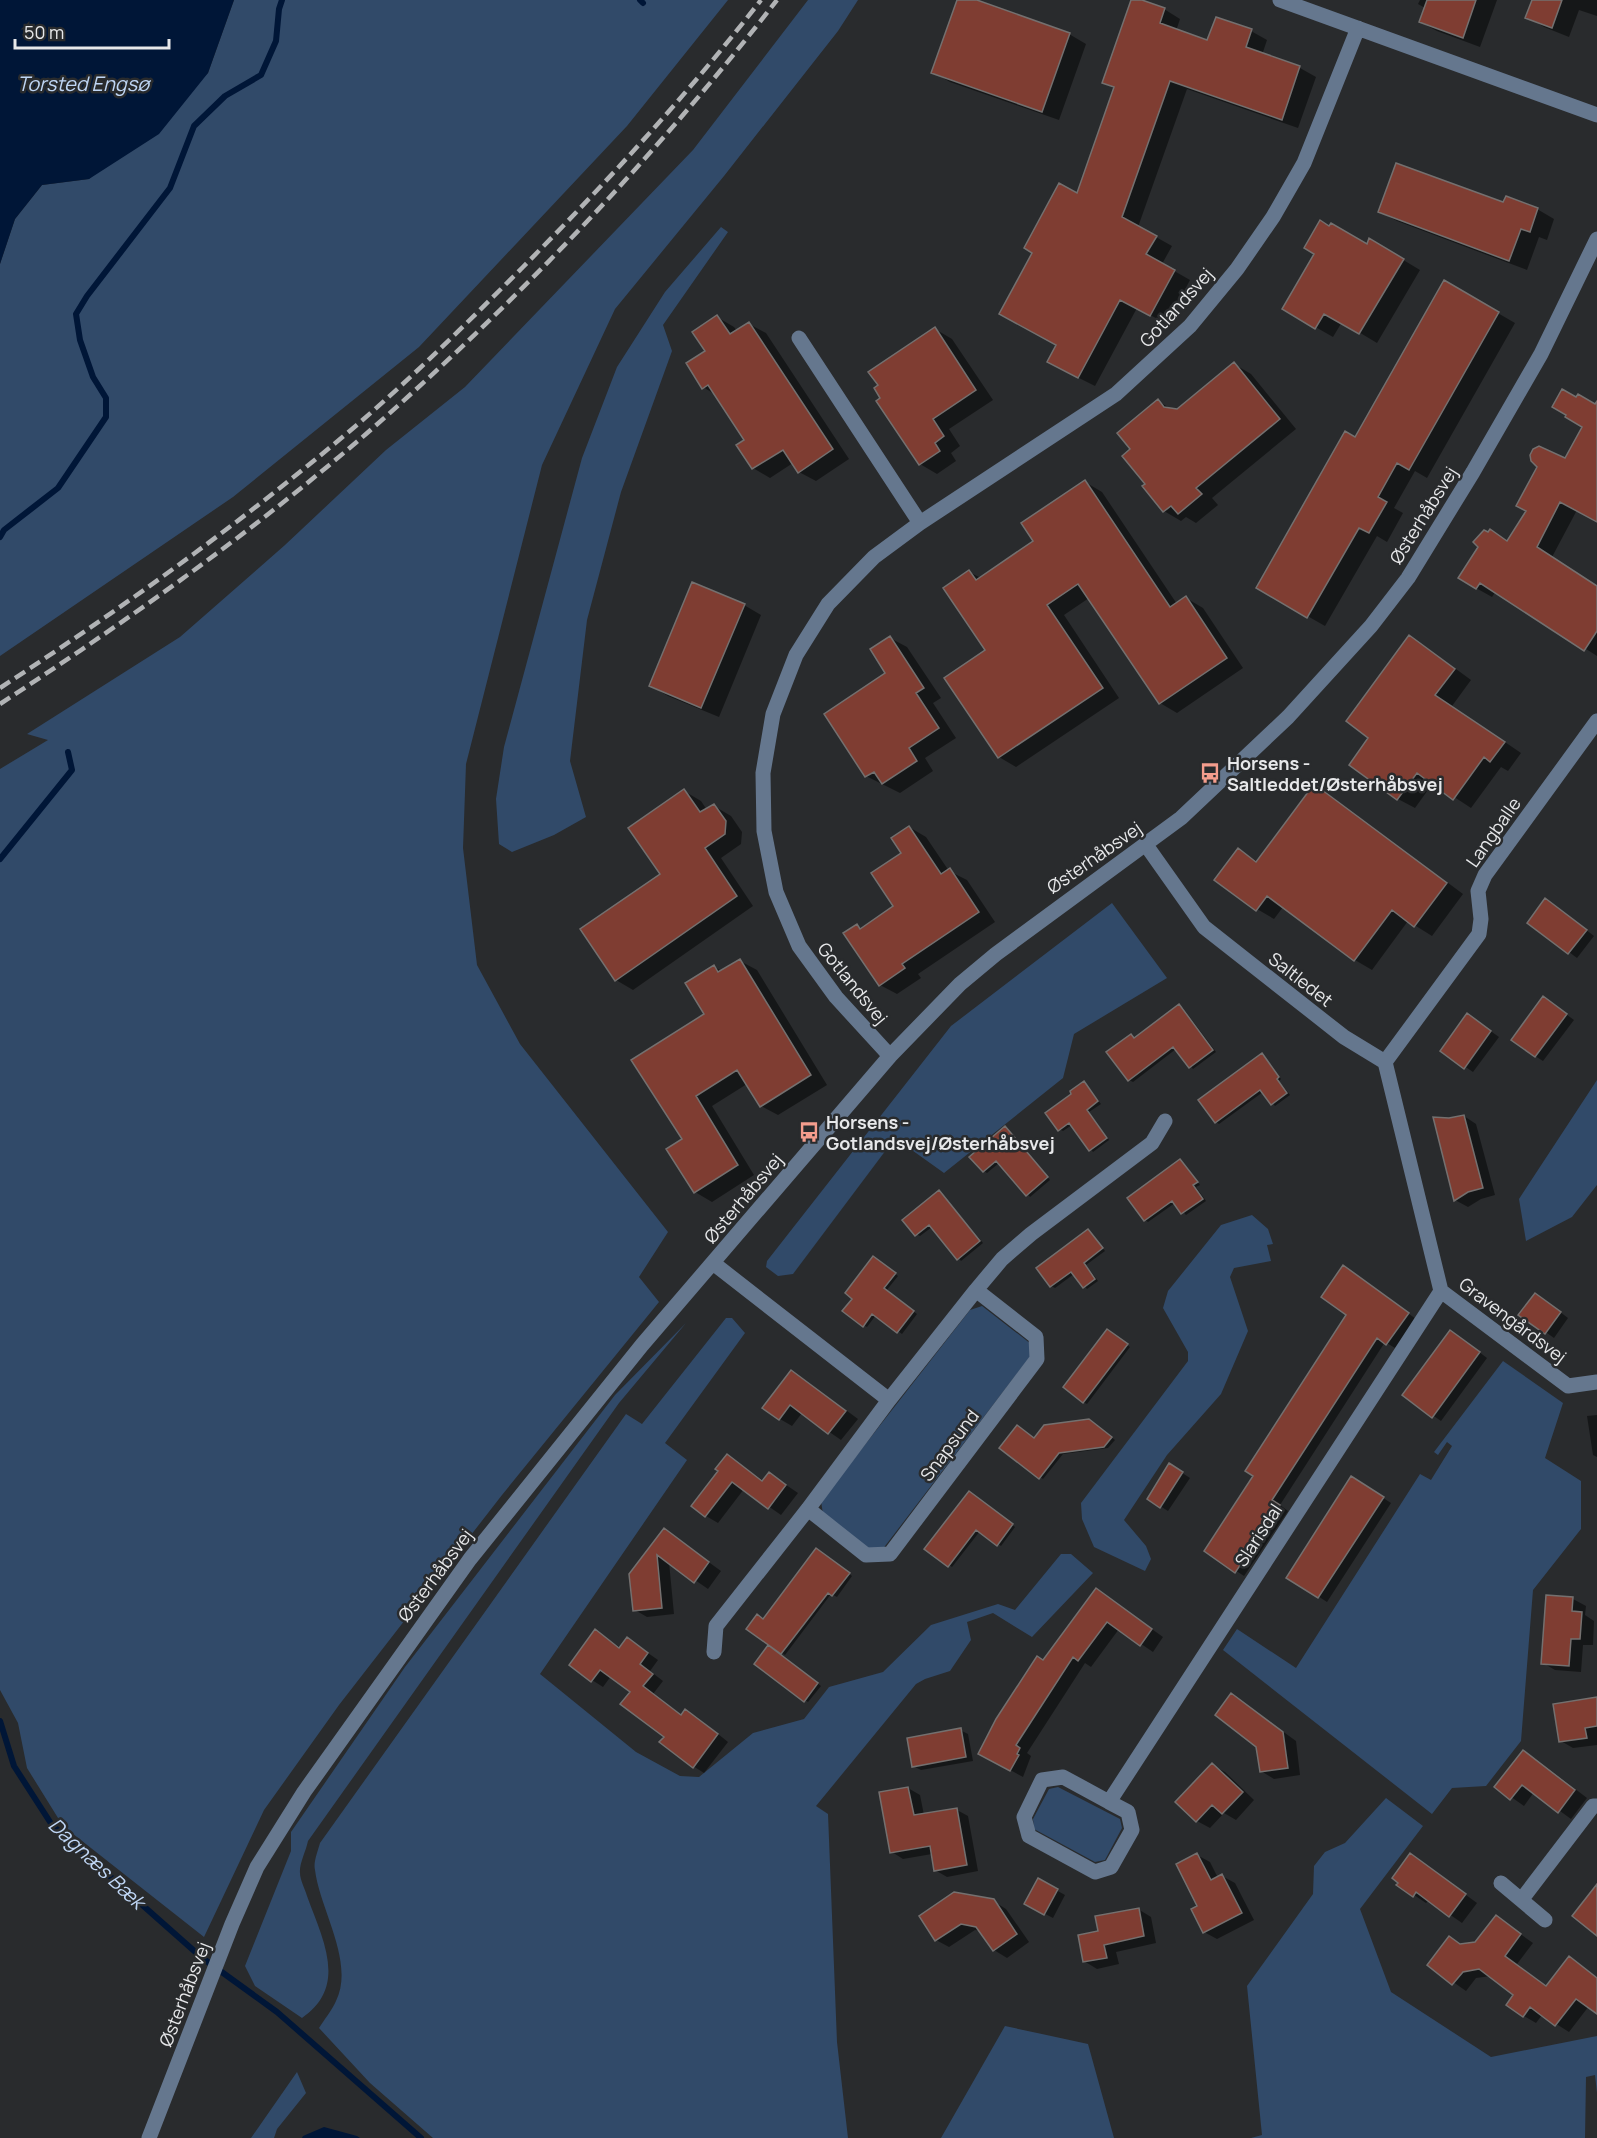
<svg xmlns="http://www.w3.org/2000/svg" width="1597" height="2138" font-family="Manrope,sans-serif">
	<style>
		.green { fill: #314a69 }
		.water { fill: #001637 }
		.shadow { fill: #0007 }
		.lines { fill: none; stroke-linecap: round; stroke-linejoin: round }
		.stream { stroke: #001637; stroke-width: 6 }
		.building { fill: #7f3d32; stroke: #74706f; stroke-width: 1.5 }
		.minor { stroke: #65778e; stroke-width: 15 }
		.rail { stroke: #b1b3b5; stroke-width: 4.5; stroke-dasharray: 12 6; stroke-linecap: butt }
		.labels { text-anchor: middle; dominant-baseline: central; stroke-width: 5; stroke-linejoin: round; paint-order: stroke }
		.street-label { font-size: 18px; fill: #e7e8ea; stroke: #292b2d }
		.poi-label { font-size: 18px; font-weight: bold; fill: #e7e8ea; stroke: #292b2d; text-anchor: start }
		.water-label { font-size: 20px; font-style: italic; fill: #bfd6f5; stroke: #292b2d }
	</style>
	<rect width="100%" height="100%" fill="#292b2d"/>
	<path class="green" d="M234,0H728L627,126L419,347L233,497L0,656V264L15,219L42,185L89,179L208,73Z
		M808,0H858L838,31L724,176L615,309L542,465L466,764L463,848L477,965L520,1044L668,1232L639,1277L659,1302L502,1495L339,1705L264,1810L204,1937L63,1826L27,1768L18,1723L0,1690V769L48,740L27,734L180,637L285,545L386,450L465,387L693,150Z
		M721,227L728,232L663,325L672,351L621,492L587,620L570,761L586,817L554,835L512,852L499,844L496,799L504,747L582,458L617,367L665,292Z
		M1112,903L1167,978L1074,1034L1063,1078L944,1173L895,1138L793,1274L778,1276L766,1267L767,1261L951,1026Z
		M1597,1080V1185L1572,1217L1526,1241L1519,1199Z
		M1252,1215L1268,1229L1273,1244L1267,1245L1271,1261L1234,1268L1230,1277L1248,1331L1221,1394L1167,1455L1124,1520L1146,1546L1151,1559L1145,1571L1094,1547L1082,1519L1081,1503L1188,1361V1352L1163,1308L1168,1291L1221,1225Z
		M982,1306L1031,1344L1032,1354L882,1550H871L823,1514L821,1501L970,1310Z
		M726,1318H732L745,1333L665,1443L687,1460L540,1674L636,1752L680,1776L699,1777L753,1733L804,1719L829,1687L883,1672L931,1625L998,1604L1015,1610L1061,1554H1071L1093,1573L1032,1637L993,1613L967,1622L971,1640L950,1671L925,1679L916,1684L816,1806L828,1814L837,2042L848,2138H433L370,2083L319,2028C324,2020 332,2010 336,2001C355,1962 320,1910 315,1870C313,1862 318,1851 320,1843L626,1414L642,1424Z
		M686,1323L619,1403L308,1841C306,1851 299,1864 300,1873C300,1880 305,1889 307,1896C322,1938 349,1986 302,2018L255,1986L245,1966L291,1851V1832L405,1667L615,1395Z
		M1503,1361L1563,1403L1545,1458L1581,1481V1529L1533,1590L1521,1741L1486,1786L1452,1788L1432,1814L1223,1650L1237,1629L1296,1668L1420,1474L1431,1480L1452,1446L1447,1442L1438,1455L1434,1452Z
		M1058,1787L1120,1819L1122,1828L1105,1860L1095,1862L1034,1829L1033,1819L1049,1789Z
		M1386,1798L1423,1826L1360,1909L1391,1992L1491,2057L1597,2036V2093L1595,2075L1586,2077L1585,2138H1251L1262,2135L1247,1986L1313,1894L1314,1866L1325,1852L1345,1843Z
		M1005,2026L1088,2044L1114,2138H941Z
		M297,2072L306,2093L277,2129L274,2138H251Z"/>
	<path class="water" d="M0,0H234L208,73L159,134L89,179L42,185L15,219L0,264Z
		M324,2127L357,2136L360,2138H302L303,2136Z"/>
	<path class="shadow" d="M959,0H973L1069,34L1086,44L1059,120L950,82L933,72Z
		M1133,0L1164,9L1180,19L1176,31L1208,42L1251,31L1267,40L1262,55L1300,68L1316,77L1298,128L1187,89L1138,227L1172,246L1162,264L1190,280L1167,324L1137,308L1095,386L1065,371L1058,345L1078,195L1115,89L1104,82Z
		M1420,0H1497L1480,47L1437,31L1420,22L1425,8L1418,4Z
		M1533,0H1597V16L1579,10L1569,37L1544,27L1527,17Z
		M1504,204L1537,209L1554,219L1547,240L1539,237L1527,270L1397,221L1380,212Z
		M1370,240L1420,270L1377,343L1342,322L1333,337L1284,309L1316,253L1368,246Z
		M1444,282L1515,323L1427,478L1415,471L1394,508L1403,513L1387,542L1377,536L1325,626L1258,588L1356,439Z
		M717,317L734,327L737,331L749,324L766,333L849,459L816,481L799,472L793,463L770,478L753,468L738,445L746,440L716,395L703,387L707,352Z
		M935,329L952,339L993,400L949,429L960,446L951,453L956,461L937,474L920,464Z
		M1234,364L1251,374L1296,429L1212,498L1218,505L1196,523L1186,517L1181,521L1164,511L1147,484L1132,449L1158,401L1173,410H1178Z
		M1577,399L1597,406V521L1577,510L1552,557L1597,587V656L1496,591L1492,597L1476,588L1565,460L1584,427Z
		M1085,482L1102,492L1177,604L1186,598L1203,608L1243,668L1177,713L1160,703L1089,598L1064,615L1119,698L1016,767L999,757L946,678L987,651L969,572L981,578L1035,541Z
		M744,605L761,615L719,717L668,696L651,686Z
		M1409,637L1426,647L1471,680L1452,706L1521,753L1508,771L1501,767L1471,808L1433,783L1415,808L1398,799L1371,737Z
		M890,638L907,647L941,698L933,703L956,738L925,758L933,771L900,793L866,776L888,674Z
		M1314,786L1331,796L1463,894L1432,936L1408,921L1372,970L1355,960L1283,907L1274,919L1257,909L1238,849L1258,862Z
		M684,791L701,801L707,810L714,806L731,816L742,832L741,844L721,858L753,906L633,990L616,980L662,874Z
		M909,827L926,837L949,871L967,880L995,922L918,974L921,978L897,994L880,985L857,926L862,929L895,906Z
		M1554,905L1594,936L1577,958L1529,922Z
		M740,961L757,970L827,1085L778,1115L761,1106L747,1084L712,1106L754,1175L712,1202L695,1192L684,1140L714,967L722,971Z
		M1544,998L1574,1020L1543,1061L1535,1056Z
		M1179,1006L1183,1008L1216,1052L1193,1069L1176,1049L1133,1082L1129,1080L1131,1036L1134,1038Z
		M1475,1020L1499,1037L1473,1072L1442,1051Z
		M1262,1055L1281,1079L1279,1081L1290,1095L1275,1106L1263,1092L1219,1124L1216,1122Z
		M1084,1083L1101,1104L1089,1112L1109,1140L1093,1152L1072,1125L1063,1131L1059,1129Z
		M1464,1116L1476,1124L1495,1195L1481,1199L1468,1207L1455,1200L1449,1120Z
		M1008,1130L1050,1180L1030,1197L999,1163L987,1173L984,1171Z
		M1180,1160L1200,1185L1196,1187L1206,1201L1186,1215L1175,1203L1148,1222L1145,1220Z
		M939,1191L983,1243L961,1261L932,1227L920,1236L916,1234Z
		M1089,1231L1105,1251L1086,1265L1098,1281L1087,1289L1074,1274L1055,1288L1051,1286L1038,1268Z
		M877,1260L898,1276L886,1291L917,1314L902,1334L876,1315L867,1327L863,1325Z
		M1351,1272L1416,1319L1395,1348L1385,1342L1280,1505L1288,1511L1244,1576L1206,1551L1255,1476L1348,1315Z
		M1543,1299L1568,1318L1554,1338L1520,1314Z
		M1111,1333L1130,1347L1087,1404L1083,1402Z
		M1458,1336L1487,1358L1441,1421L1404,1395Z
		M792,1372L804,1379L858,1419L841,1440L802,1413L792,1426L780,1419Z
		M1597,1415V1457L1593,1455L1587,1416Z
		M1093,1423L1115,1440L1108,1448L1063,1454L1043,1479L1040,1477L1034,1439Z
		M727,1456L764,1481L770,1474L798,1493L781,1515L744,1489L718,1523L706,1516Z
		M1170,1465L1190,1478L1168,1511L1160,1506Z
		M1360,1483L1391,1503L1327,1602L1288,1577Z
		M972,1495L1015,1527L1001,1546L980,1531L952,1567L949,1565Z
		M664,1530L721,1571L708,1589L669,1562L674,1614L647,1617L635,1610Z
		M820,1552L852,1576L837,1597L831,1594L785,1655L778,1650L764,1620Z
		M1097,1590L1163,1637L1153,1652L1119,1629L1091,1667L1085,1663L1027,1753L1031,1756L1023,1777L992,1760L1044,1661Z
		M1573,1599L1586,1606L1585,1615L1594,1621L1593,1645H1583L1581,1672L1555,1670L1543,1663Z
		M596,1631L621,1648L638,1646L658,1660L650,1671L663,1681L653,1694L682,1715L686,1711L697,1717L728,1742L704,1773L693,1766L666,1737L632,1691L611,1676L603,1687L592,1680Z
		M772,1649L821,1686L808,1702L805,1700Z
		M1232,1695L1296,1741L1300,1775L1274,1779L1261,1771L1258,1746Z
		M1597,1699V1745L1573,1748L1561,1741Z
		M960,1730L968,1734L973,1761L921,1770L913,1766Z
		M1524,1751L1536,1759L1587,1798L1571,1819L1534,1792L1524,1806L1497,1787Z
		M1212,1765L1225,1772L1254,1800L1236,1820L1224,1813L1210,1828L1197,1821L1177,1802Z
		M908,1788L920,1795L924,1815L957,1810L968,1816L978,1871L947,1877L935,1870L932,1854L903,1859L892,1852Z
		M1197,1855L1210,1862L1218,1878L1222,1876L1235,1883L1254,1920L1217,1939L1204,1932L1199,1907Z
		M1411,1855L1477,1903L1462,1923L1429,1900L1426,1903L1399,1885Z
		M1038,1880L1065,1895L1053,1918L1026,1904Z
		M993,1901L1006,1909L1029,1942L1007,1958L994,1950L981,1931L975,1930L949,1947L936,1940Z
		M1138,1909L1151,1917L1156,1943L1116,1952L1119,1964L1097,1969L1084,1961L1100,1932Z
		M1496,1917L1533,1943L1517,1964L1548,1987L1569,1958L1597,1977V2012L1589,2006L1569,2032L1542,2015L1536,2023L1524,2016L1516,1995L1491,1976L1476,1978L1466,1991L1429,1965L1449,1938L1463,1945L1475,1943Z"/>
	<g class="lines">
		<path class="stream" d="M640,0L643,3
			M0,537L4,530L58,488L106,417V398L93,377L80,340L76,314L87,296L170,188L194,126L225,96L261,75L276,41L279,9L282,0
			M0,859L72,770L68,752
			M0,1721L14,1766L52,1825L201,1957L277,2012L421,2138"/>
	</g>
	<path class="building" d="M957,0H977L1070,33L1042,112L931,73Z
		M1131,0H1142L1165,8L1160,23L1207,40L1216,17L1252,29L1246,47L1300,66L1282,120L1170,81L1122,217L1157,236L1146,254L1175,270L1150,316L1120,300L1078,378L1047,362L1056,345L999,314L1032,253L1024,248L1059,183L1077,193L1114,87L1102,83Z
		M1427,0H1476L1463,38L1419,22Z
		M1532,0H1562L1552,28L1525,18Z
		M1396,163L1503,202L1506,196L1538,208L1530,232L1521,229L1509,261L1378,212Z
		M1320,220L1329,226L1331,223L1367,244L1369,238L1404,259L1359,334L1324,314L1315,329L1282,309L1314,254L1304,248Z
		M1444,280L1499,312L1409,470L1397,463L1378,497L1387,502L1369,533L1359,528L1307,618L1256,588L1345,431L1355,437Z
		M717,315L730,334L749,322L833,449L798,473L783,450L752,469L736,445L744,440L708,385L702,389L686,363L705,351L692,332Z
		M935,327L976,390L933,419L944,436L935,443L940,451L919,465L876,401L880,398L874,388L878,385L868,372Z
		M1234,362L1280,419L1196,488L1202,494L1178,514L1171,506L1163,512L1142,486L1145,484L1122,456L1130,449L1117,433L1158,399L1164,407L1177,409Z
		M1562,389L1576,397L1578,394L1595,404L1597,401V522L1560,502L1537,547L1597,586V631L1584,651L1480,583L1476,589L1458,578L1478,547L1473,542L1484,530L1488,532L1490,529L1507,541L1526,511L1516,506L1537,467L1531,461L1530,455L1533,449L1539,446L1565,458L1582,427L1565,417L1566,415L1552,407Z
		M1085,480L1170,607L1186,596L1227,658L1159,704L1078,584L1047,605L1103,688L998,758L944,678L985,650L943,588L969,570L976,580L1033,541L1021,523Z
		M692,582L745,604L701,708L649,686Z
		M1409,635L1455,669L1435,695L1505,742L1490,762L1484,757L1453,800L1417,773L1397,800L1349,765L1368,738L1346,721Z
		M890,636L924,688L916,693L939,728L909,748L917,761L882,784L874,772L865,777L824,714L885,673L870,649Z
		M1314,784L1447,883L1414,927L1392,910L1354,961L1267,896L1256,911L1214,880L1238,848L1256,862Z
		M684,789L700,812L714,804L726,821L725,834L705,848L737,896L615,981L580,929L660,874L628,828Z
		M909,826L941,874L950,868L979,912L902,964L905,968L879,986L843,933L857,924L860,929L893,906L871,873L901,853L891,838Z
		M1545,898L1587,930L1568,954L1527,923Z
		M740,959L811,1075L760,1107L737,1070L696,1096L738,1165L694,1193L666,1149L682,1139L631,1060L704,1014L685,983L714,965L718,972Z
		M1543,996L1567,1014L1535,1057L1511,1040Z
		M1179,1004L1213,1050L1189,1068L1173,1047L1128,1081L1106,1052L1131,1034L1134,1038Z
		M1467,1013L1491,1031L1464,1069L1440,1051Z
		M1262,1053L1279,1077L1277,1079L1287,1093L1271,1105L1260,1090L1215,1123L1198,1100Z
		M1084,1081L1098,1101L1087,1110L1107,1138L1089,1151L1069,1123L1058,1131L1045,1113L1071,1094L1070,1091Z
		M1464,1115L1483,1188L1468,1192L1454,1201L1433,1117L1449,1118Z
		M1005,1126L1048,1177L1026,1196L996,1161L983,1172L969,1157Z
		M1180,1159L1198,1182L1193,1185L1203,1199L1181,1214L1172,1201L1144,1221L1127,1198Z
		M939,1190L980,1241L957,1260L929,1225L915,1236L902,1220Z
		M1088,1229L1103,1248L1084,1263L1095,1279L1083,1288L1071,1272L1050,1287L1036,1268Z
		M873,1256L896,1273L884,1288L914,1311L897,1333L872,1314L863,1327L842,1311L852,1299L845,1293Z
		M1343,1265L1409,1313L1386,1345L1377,1338L1272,1500L1280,1505L1235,1573L1204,1551L1253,1476L1245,1471L1346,1315L1321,1297Z
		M1535,1293L1561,1312L1545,1334L1518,1315Z
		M1107,1329L1128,1344L1083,1403L1063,1387Z
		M1450,1330L1480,1352L1432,1418L1402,1395Z
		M791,1370L846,1411L828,1434L790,1405L779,1420L762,1408Z
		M1089,1419L1112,1437L1104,1447L1059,1453L1039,1479L999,1448L1017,1425L1034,1438L1044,1425Z
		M727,1454L762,1481L769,1472L786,1485L768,1509L732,1482L705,1517L691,1506L718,1471L715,1469Z
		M1169,1463L1183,1472L1160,1508L1147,1499Z
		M1351,1476L1384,1497L1318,1598L1286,1578Z
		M969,1491L1013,1524L997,1546L976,1530L948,1567L924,1549Z
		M664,1528L709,1562L694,1583L657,1555L662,1608L633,1611L629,1574Z
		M816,1548L850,1573L832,1596L828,1593L781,1654L746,1629L757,1614L763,1619Z
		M1096,1588L1152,1629L1140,1646L1107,1622L1078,1661L1073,1657L1016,1745L1020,1748L1017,1754L1019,1755L1010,1771L978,1754L996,1719L1037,1656L1043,1660Z
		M1546,1595L1573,1597L1572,1611L1582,1612L1580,1639H1571L1569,1666L1541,1664Z
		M595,1629L619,1648L627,1637L648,1653L640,1664L653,1674L643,1686L681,1715L685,1709L718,1734L693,1768L659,1742L664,1737L620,1704L630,1692L600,1670L591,1682L569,1665Z
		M768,1645L818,1683L804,1702L754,1664Z
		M1231,1693L1283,1732L1288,1768L1260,1772L1256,1747L1215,1715Z
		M1597,1697V1726L1585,1728L1587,1738L1559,1742L1553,1704Z
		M961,1728L966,1757L912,1767L907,1738Z
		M1523,1750L1575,1790L1558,1813L1522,1785L1510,1800L1494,1787Z
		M1212,1763L1243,1792L1222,1814L1212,1805L1196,1822L1175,1802Z
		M908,1787L914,1815L957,1808L967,1865L934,1871L930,1846L890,1853L879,1792Z
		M1197,1853L1211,1880L1222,1874L1242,1913L1203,1933L1191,1909L1197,1906L1176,1864Z
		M1410,1853L1466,1894L1449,1917L1416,1892L1413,1897L1396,1885L1398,1883L1392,1878Z
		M1038,1878L1058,1889L1044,1915L1024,1904Z
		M1597,1884V1936L1572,1916Z
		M954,1892L994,1899L1017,1934L993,1951L976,1927L961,1924L935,1941L919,1916Z
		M1139,1908L1144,1936L1104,1945L1107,1958L1083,1962L1078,1935L1098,1931L1095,1916Z
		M1496,1915L1521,1934L1505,1956L1546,1986L1569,1956L1597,1978V2014L1576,1999L1555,2026L1530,2007L1523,2017L1506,2005L1513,1995L1479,1969L1463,1972L1452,1985L1427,1965L1449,1936L1460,1944L1475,1942Z"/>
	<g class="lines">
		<path class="minor" d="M1280,0L1597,115
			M799,338L920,523
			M1146,845L1204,927L1344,1037L1385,1062L1441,1291L1568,1386L1597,1382
			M890,1056L836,997L799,946L776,892L764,831L763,773L773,714L796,655L828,604L874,557L920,523L1116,394L1190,326L1237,269L1273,217L1304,163L1358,28
			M1385,1062L1479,934L1481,919L1478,891L1485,875L1597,721
			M713,1263L889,1400
			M808,1509L866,1555L890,1554L1037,1359L1036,1337L976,1290
			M714,1652L716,1626L808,1509L889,1400L976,1290L1002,1259L1031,1234L1152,1143L1165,1121
			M1109,1802L1128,1812L1132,1830L1111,1867L1095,1872L1029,1836L1024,1817L1042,1780L1063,1777L1109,1802L1441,1291
			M1501,1883L1545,1920
			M1522,1899L1593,1806H1597
			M149,2138L232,1924L257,1867L304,1792L470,1559L642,1345L890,1056L960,984L996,954L1181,818L1288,717L1371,626L1408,578L1473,472L1541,354L1597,239"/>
		<path class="rail" d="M0,688C124,607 245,520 358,424C416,374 470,320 523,267C607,182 688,94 761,0
			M0,704C127,621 251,533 366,434C516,303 655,157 777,0"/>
	</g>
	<defs>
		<g id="bus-bare" transform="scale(1.62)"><path d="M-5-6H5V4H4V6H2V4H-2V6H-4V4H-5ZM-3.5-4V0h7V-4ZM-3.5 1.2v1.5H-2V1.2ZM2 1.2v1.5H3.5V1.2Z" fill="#f49d8d" stroke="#292b2d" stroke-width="2.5" paint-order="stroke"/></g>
	</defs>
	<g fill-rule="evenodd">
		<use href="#bus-bare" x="1210" y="773"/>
		<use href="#bus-bare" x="809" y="1132"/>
	</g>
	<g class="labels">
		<g class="street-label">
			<text transform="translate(1176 307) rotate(-48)">Gotlandsvej</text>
			<text transform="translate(1423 515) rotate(-58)">Østerhåbsvej</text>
			<text transform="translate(1493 832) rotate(-55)">Langballe</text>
			<text transform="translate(1094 857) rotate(-35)">Østerhåbsvej</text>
			<text transform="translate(1301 979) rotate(38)">Saltledet</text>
			<text transform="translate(853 983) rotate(51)">Gotlandsvej</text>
			<text transform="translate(743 1198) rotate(-50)">Østerhåbsvej</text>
			<text transform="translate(1513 1320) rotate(37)">Gravengårdsvej</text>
			<text transform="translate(949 1445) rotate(-53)">Snapsund</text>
			<text transform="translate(1258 1535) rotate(-57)">Slarisdal</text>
			<text transform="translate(435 1575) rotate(-53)">Østerhåbsvej</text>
			<text transform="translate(184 1994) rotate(-69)">Østerhåbsvej</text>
		</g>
		<g class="poi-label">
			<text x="1227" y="763">Horsens -<tspan x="1227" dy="21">Saltleddet/Østerhåbsvej</tspan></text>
			<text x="826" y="1122">Horsens -<tspan x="826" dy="21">Gotlandsvej/Østerhåbsvej</tspan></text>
		</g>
		<g class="water-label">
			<text x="83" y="83">Torsted Engsø</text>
			<text transform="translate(97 1863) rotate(43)">Dagnæs Bæk</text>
		</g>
	</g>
	<path d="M15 39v9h154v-9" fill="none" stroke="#e7e8ea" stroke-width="3"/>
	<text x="24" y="39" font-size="18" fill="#e7e8ea" stroke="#292b2d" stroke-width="4.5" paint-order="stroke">50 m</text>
</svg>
